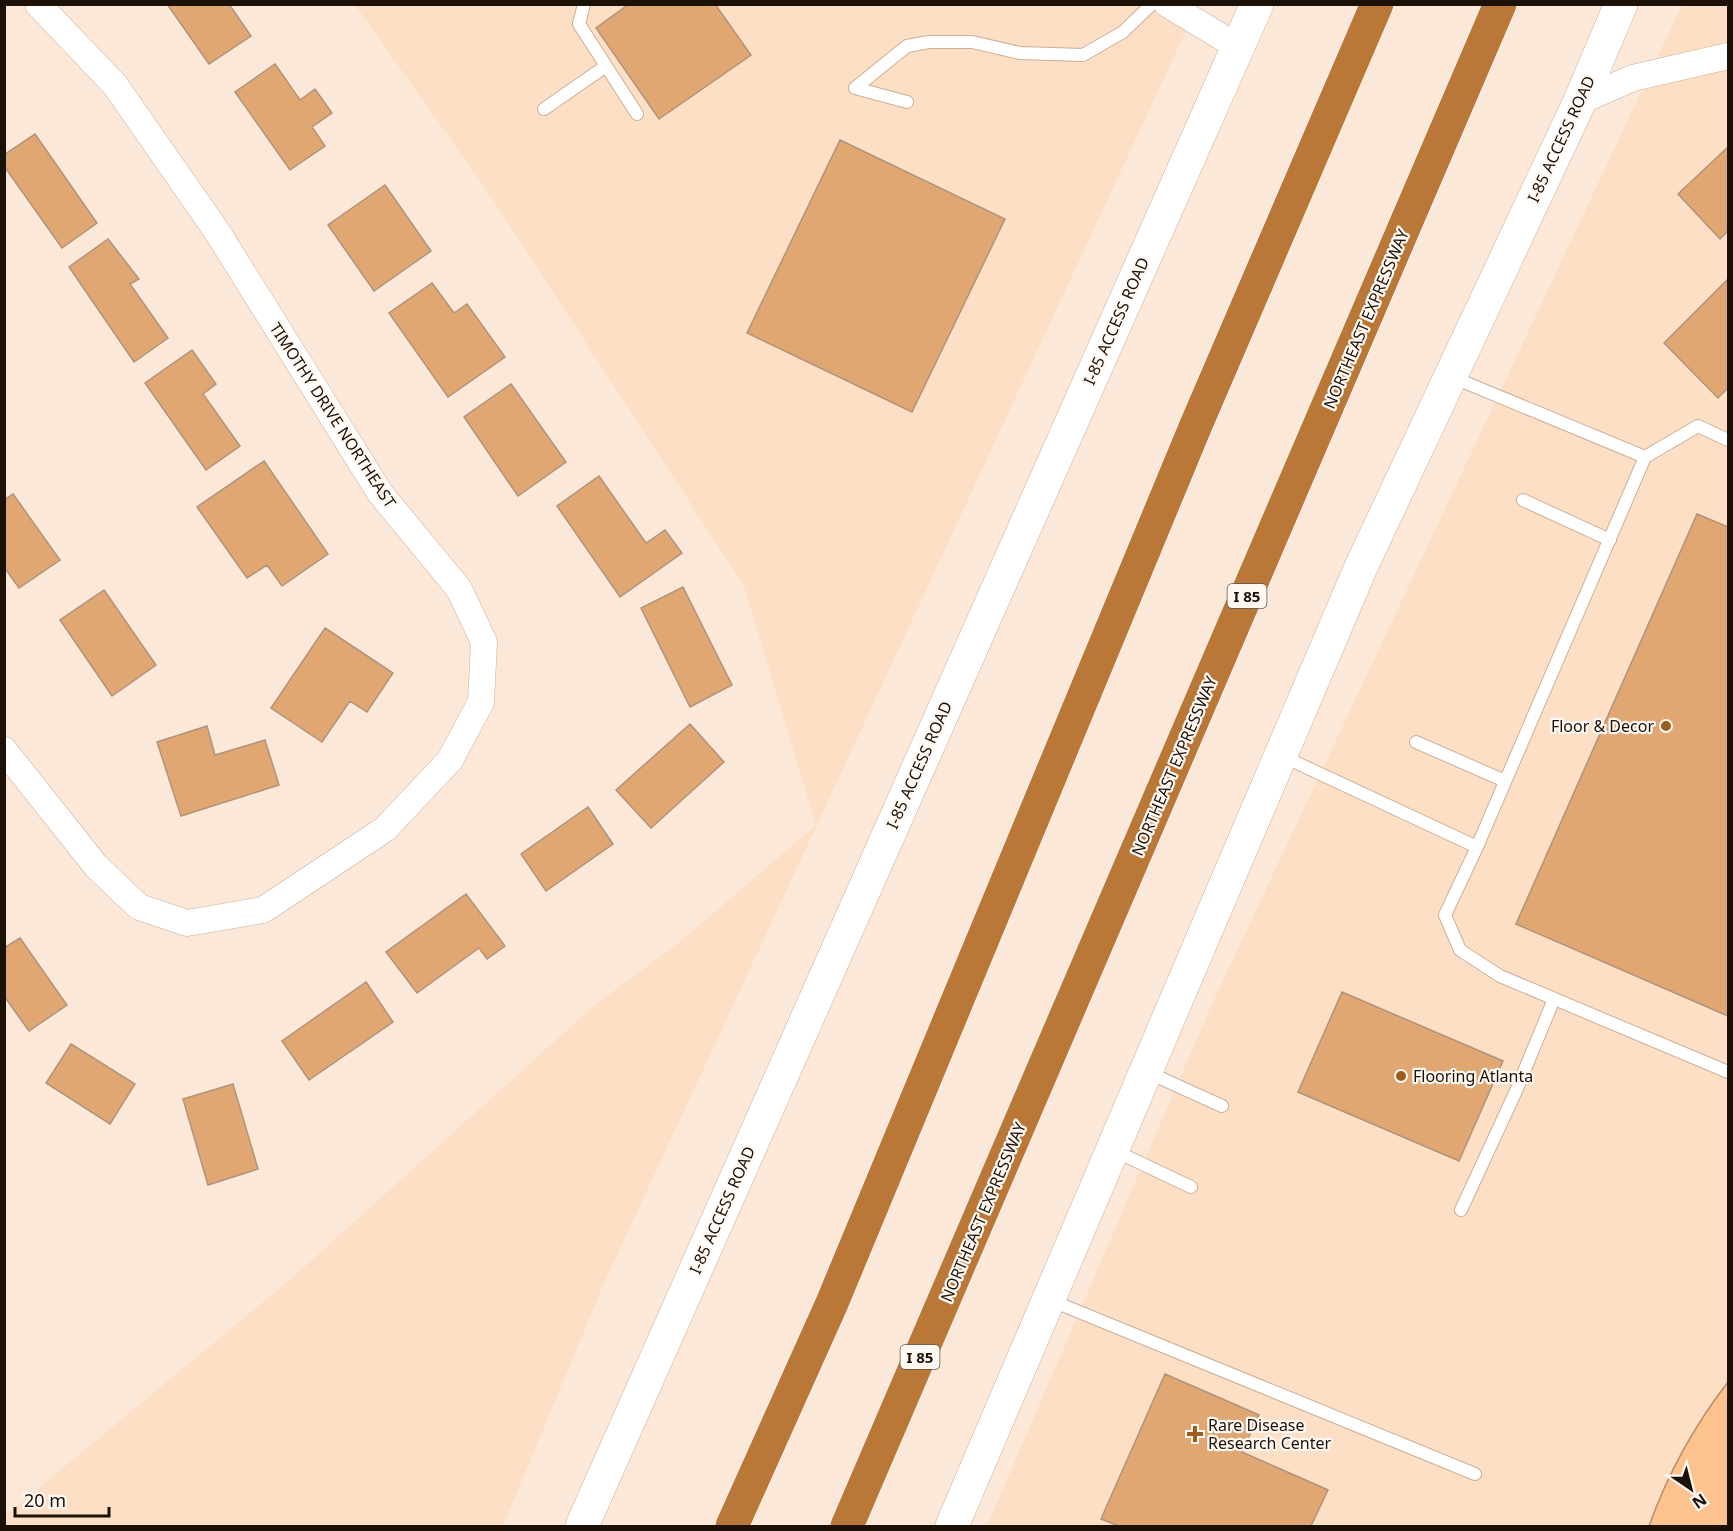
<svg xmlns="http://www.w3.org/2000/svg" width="1733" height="1531" font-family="'Noto Sans',sans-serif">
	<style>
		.built { fill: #fddfc5 }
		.water { fill: #fec28e; stroke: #ba8d66; stroke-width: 1.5 }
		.building { fill: #e1a773; stroke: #b0937b; stroke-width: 1.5 }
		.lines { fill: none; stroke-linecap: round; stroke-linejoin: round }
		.lane-casing { stroke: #cdaf96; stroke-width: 14 }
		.street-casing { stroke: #cdaf96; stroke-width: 27 }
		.secondary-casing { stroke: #cdaf96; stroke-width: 34 }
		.highway-casing { stroke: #fff; stroke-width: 34 }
		.lane { stroke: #fff; stroke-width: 12 }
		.street { stroke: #fff; stroke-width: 26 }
		.secondary { stroke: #fff; stroke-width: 33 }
		.highway { stroke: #ba7838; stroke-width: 33 }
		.poi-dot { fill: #9a5e1f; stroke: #fff8f3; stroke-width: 2 }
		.labels { text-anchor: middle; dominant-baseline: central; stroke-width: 4.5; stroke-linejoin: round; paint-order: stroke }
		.shield { fill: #fff8f3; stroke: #5f564e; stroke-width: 1.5 }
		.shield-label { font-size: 15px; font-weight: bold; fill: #1b1107 }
		.street-label { font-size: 16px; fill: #1b1107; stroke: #fff8f3 }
		.poi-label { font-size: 16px; fill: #1b1107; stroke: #fff8f3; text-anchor: start }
	</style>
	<rect width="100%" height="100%" fill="#fbe8d9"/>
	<path class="built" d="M355,5H1198L604,1283L503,1526H5V1516L292,1278L596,1004L680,942L816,825L744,586L484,186Z
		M1682,5H1728V1442L1658,1526H987L1211,1006Z"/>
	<path class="water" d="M1728,1382V1526H1649C1668,1473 1694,1426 1728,1382Z"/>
	<path class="building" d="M167,4H229L251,36L209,64Z
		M629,4H715L751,55L659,119L596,28Z
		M275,64L300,100L315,89L332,113L312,127L325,146L290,170L235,92Z
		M35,134L97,223L62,248L4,166V155Z
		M840,140L1005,219L912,412L747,333Z
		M1728,147V231L1720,239L1678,194Z
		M385,185L431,251L374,291L328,225Z
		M108,239L139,279L130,284L168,338L134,362L69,267Z
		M1728,279V388L1718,398L1664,343Z
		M432,283L454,313L467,304L505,357L448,397L389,313Z
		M192,350L216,384L203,394L240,446L206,470L145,383Z
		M511,384L566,462L518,496L464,417Z
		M264,461L328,554L282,586L267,565L247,578L197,507Z
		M599,476L646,543L665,530L682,553L620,597L557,506Z
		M13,494L60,560L19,588L4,567V500Z
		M1697,514L1728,527V1016L1516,924Z
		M683,587L732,685L690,707L641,608Z
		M104,590L156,665L112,696L60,620Z
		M325,628L393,673L367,712L350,701L322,742L271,708Z
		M690,724L724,762L651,828L616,790Z
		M207,726L215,755L265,740L279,785L181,816L157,742Z
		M588,807L613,844L546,891L521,854Z
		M466,894L505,946L487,959L479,948L417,993L386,952Z
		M20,938L67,1005L29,1031L4,996V948Z
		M366,982L393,1022L309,1080L282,1041Z
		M1342,992L1503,1061L1459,1161L1298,1092Z
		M71,1044L135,1084L110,1124L46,1083Z
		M233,1084L258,1169L208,1185L183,1099Z
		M1165,1374L1259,1415L1242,1452L1328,1490L1311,1526H1119L1101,1519Z"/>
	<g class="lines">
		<g class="lane-casing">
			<path id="lane" d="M584,4L579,24L637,114
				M855,88L907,46L929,42H972L1020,53L1083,55L1123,32L1152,4
				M855,88L907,102
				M544,109L606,66
				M1645,457L1698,426L1728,440
				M1523,500L1610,540
				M1416,742L1505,781
				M1282,756L1477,847L1645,457L1452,377
				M1477,847L1445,915L1460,950L1500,976L1728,1072
				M1147,1072L1222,1106
				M1113,1150L1191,1187
				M1461,1210L1516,1091L1554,999
				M1050,1300L1475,1474"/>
		</g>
		<g class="street-casing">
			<path id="street" d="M1167,4L1238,47
				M1580,101L1633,78L1728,56
				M4,750L96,866L139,907L187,923L263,910L385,829L450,760L481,702L484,642L459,589L380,493L216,230L115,85L38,4"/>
		</g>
		<g class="secondary-casing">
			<path id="secondary" d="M582,1526L1257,4
				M952,1526L1361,567L1580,101L1621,4"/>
		</g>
		<g class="highway-casing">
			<path id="highway" d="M732,1526L832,1303L1196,425L1377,4
				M847,1526L1500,4"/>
		</g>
		<use href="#lane" class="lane"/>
		<use href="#street" class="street"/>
		<use href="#secondary" class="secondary"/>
		<use href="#highway" class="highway"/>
	</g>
	<g class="poi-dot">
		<circle cx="1666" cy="726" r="6"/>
		<circle cx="1401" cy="1076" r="6"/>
		<path d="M1192 1425h6v6h6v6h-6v6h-6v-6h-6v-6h6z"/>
	</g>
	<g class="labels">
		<g class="shield">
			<rect x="1227.5" y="584" width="39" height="24" rx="4.5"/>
			<rect x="900.5" y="1345" width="39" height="24" rx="4.5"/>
		</g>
		<g class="shield-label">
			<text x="1247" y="596">I 85</text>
			<text x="920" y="1357">I 85</text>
		</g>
		<g class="street-label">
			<text transform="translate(1561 139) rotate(-65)">I-85 ACCESS ROAD</text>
			<text transform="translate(1366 319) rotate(-67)">NORTHEAST EXPRESSWAY</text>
			<text transform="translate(1116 321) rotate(-66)">I-85 ACCESS ROAD</text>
			<text transform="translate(333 415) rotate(57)">TIMOTHY DRIVE NORTHEAST</text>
			<text transform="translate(919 765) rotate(-66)">I-85 ACCESS ROAD</text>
			<text transform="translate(1174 766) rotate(-67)">NORTHEAST EXPRESSWAY</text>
			<text transform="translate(722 1210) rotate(-66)">I-85 ACCESS ROAD</text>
			<text transform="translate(983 1212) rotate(-67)">NORTHEAST EXPRESSWAY</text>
		</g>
		<g class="poi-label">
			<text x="1654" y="726" text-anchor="end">Floor &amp; Decor</text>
			<text x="1413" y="1076">Flooring Atlanta</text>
			<text x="1208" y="1425">Rare Disease<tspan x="1208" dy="18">Research Center</tspan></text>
		</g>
	</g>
	<rect width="1733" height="1531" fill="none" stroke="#1b1107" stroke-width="12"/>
	<g transform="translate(1691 1489) rotate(145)" stroke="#fff8f3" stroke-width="4.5" paint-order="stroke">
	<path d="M0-4.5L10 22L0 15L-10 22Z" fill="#1b1107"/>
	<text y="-9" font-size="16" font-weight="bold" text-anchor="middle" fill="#1b1107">N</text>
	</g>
	<path d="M15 1507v9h94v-9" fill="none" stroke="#1b1107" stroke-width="3"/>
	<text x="24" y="1507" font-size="18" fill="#1b1107" stroke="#fff8f3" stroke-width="4.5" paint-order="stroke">20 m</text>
</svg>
